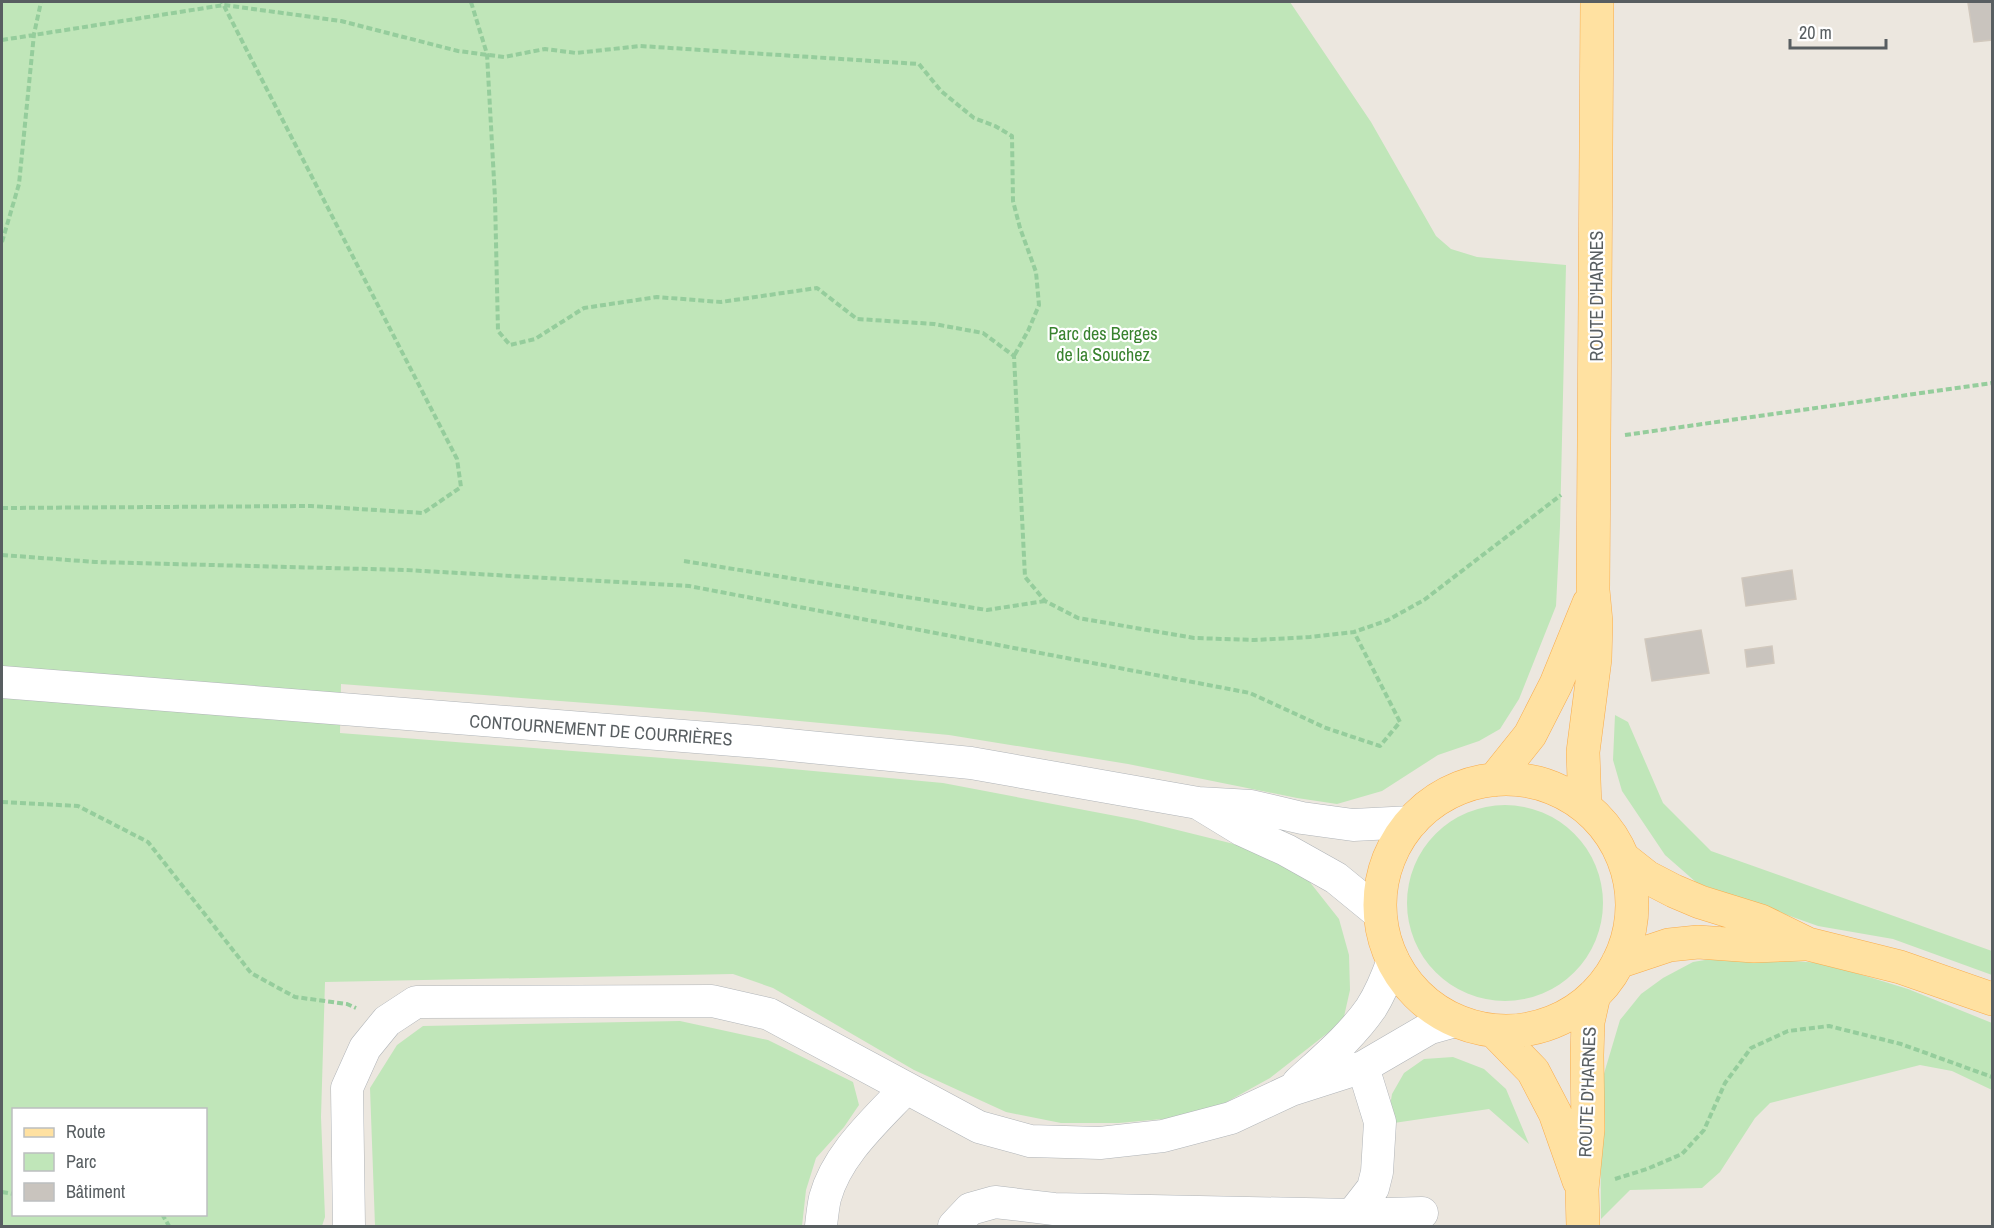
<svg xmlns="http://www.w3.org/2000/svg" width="1994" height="1228" font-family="'Archivo Narrow',sans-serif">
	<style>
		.green { fill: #c0e6b9; fill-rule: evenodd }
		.building { fill: #c9c4be; stroke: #d1c8bd; stroke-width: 1.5 }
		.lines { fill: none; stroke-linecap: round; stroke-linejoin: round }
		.minor-casing { stroke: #b0b4b8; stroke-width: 33 }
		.major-casing { stroke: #f9ac4c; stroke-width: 34 }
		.path { stroke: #95cd9c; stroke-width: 4; stroke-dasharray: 6 3; stroke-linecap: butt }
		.minor { stroke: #fff; stroke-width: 32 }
		.major { stroke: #ffe1a1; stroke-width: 33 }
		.labels { text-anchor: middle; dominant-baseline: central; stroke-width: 4.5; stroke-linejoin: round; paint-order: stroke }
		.street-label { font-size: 18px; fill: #585e61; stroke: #fff }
		.park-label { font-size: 18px; fill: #38822e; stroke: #fff }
	</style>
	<rect width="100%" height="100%" fill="#ece7df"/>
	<path class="green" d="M2,2H1290L1371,122L1436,236L1451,249L1477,257L1566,265L1560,526L1556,606L1519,699L1500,729L1479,741L1438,755L1382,791L1337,804L1297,798L1128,764L949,735L704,712L341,684L340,733L715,762L943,783L1137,820L1242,846L1305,876L1339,919L1349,955L1350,990L1343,1021L1270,1078L1223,1104L1173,1118L1119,1123H1061L1006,1112L914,1070L773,988L733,974L325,982L321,1117L325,1217L322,1226H2ZM14,1110H206V1214H14Z
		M1615,715L1628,722L1663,803L1711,851L1992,951V975L1893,939L1818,926L1697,883L1665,855L1622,791L1613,760Z
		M1407 903a98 98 0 1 1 196 0a98 98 0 1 1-196 0Z
		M1723,957L1823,963L1908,989L1992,1023V1090L1952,1071L1920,1065L1770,1103L1755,1118L1720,1172L1702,1188L1630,1190L1601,1219L1600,1087L1620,1020L1641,994L1663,978L1693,962Z
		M680,1021L768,1040L853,1082L859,1105L844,1127L816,1158L806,1190L802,1226H375L370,1088L397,1045L423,1026Z
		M1453,1057L1484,1069L1506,1089L1529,1144L1489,1109L1387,1124L1392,1094L1404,1073L1424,1059Z"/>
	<path class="building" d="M1975,2H1992V40L1974,42L1968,3Z
		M1792,570L1796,599L1746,606L1742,578Z
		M1701,630L1709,673L1652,681L1645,639Z
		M1772,646L1774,663L1747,667L1745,650Z"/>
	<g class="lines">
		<g class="minor-casing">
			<path id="minor" d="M2,682L759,742L971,763L1198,803L1251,806L1302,818L1353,825L1412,822
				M1201,805L1242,830L1286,850L1336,878L1380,914
				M1298,1083C1323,1060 1351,1037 1371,1008C1380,994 1387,977 1393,960
				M349,1226L347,1088L365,1048L387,1021L416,1002L712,1001L769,1014L979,1127L1030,1141L1100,1143L1163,1136L1231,1118L1291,1090L1363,1067L1430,1028L1455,1021
				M821,1226C822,1217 823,1207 825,1198C837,1154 876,1120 906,1088
				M954,1226L970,1209L995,1202L1054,1209L1352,1215L1422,1213
				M1352,1226V1215L1373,1188L1377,1172L1380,1122L1363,1067"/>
		</g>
		<g class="major-casing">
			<path id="major" d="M1380 905a126 126 0 1 1 252 0a126 126 0 1 1-252 0Z
				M1494,780L1530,735L1556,684L1589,603
				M1585,807L1583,752L1595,659L1596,622L1593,590L1597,2
				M1623,858L1647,877L1674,891L1700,902L1761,921L1808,944L1900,967L1992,999
				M1618,962L1669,945L1698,942L1754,946L1805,944
				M1494,1031L1533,1071L1555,1113L1579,1181
				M1583,1226L1582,1189L1588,1129L1587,1055L1588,1022L1594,995"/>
		</g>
		<path class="path" d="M471,2L487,54L495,198L498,331L510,345L535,339L584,308L657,297L721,302L817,288L857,319L934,324L983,333L1014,356L1025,577L1045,601L1078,618L1194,638L1255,640L1310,637L1354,632L1388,620L1424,600L1561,495
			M2,40L224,5L341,21L458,51L504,57L545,49L576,53L640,46L919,64L941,91L974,118L995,126L1012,136L1013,201L1020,228L1036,272L1039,305L1028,331L1014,356
			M2,242L19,184L34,34L41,2
			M1625,435L1992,383
			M2,508L311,506L423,513L461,487L457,459L222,2
			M2,555L95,562L406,570L689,586L1250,693L1326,728L1380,746L1400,722L1354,632
			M684,561L987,610L1045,601
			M2,802L78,806L148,842L251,973L295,997L347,1004L356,1008
			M1615,1179L1647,1169L1682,1154L1704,1130L1725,1083L1751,1048L1788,1031L1829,1026L1901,1044L1992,1077
			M2,1192L14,1194
			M162,1214L169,1226"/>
		<use href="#minor" class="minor"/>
		<use href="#major" class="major"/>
	</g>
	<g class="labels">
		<g class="street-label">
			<text transform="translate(1596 296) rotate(-90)">ROUTE D'HARNES</text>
			<text transform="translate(601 730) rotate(4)">CONTOURNEMENT DE COURRIÈRES</text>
			<text transform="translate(1587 1092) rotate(-88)">ROUTE D'HARNES</text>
		</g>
		<g class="park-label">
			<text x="1103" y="333">Parc des Berges<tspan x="1103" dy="21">de la Souchez</tspan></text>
		</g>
	</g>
	<rect width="1994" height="1228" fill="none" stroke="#585e61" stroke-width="6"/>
	<rect x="12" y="1108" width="195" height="108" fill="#ffffff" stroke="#bcbfc0" stroke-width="1.5"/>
	<rect x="24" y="1128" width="30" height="9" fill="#ffe1a1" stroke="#bcbfc0" stroke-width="1.5"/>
	<text x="66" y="1138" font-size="18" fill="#585e61">Route</text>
	<rect x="24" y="1153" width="30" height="18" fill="#c0e6b9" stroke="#bcbfc0" stroke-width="1.5"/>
	<text x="66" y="1168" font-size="18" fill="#585e61">Parc</text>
	<rect x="24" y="1183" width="30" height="18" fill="#c9c4be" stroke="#bcbfc0" stroke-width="1.5"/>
	<text x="66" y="1198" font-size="18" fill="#585e61">Bâtiment</text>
	<path d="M1790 39v9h96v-9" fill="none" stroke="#585e61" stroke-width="3"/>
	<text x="1799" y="39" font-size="18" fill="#585e61" stroke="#ffffff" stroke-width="4.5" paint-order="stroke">20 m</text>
</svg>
